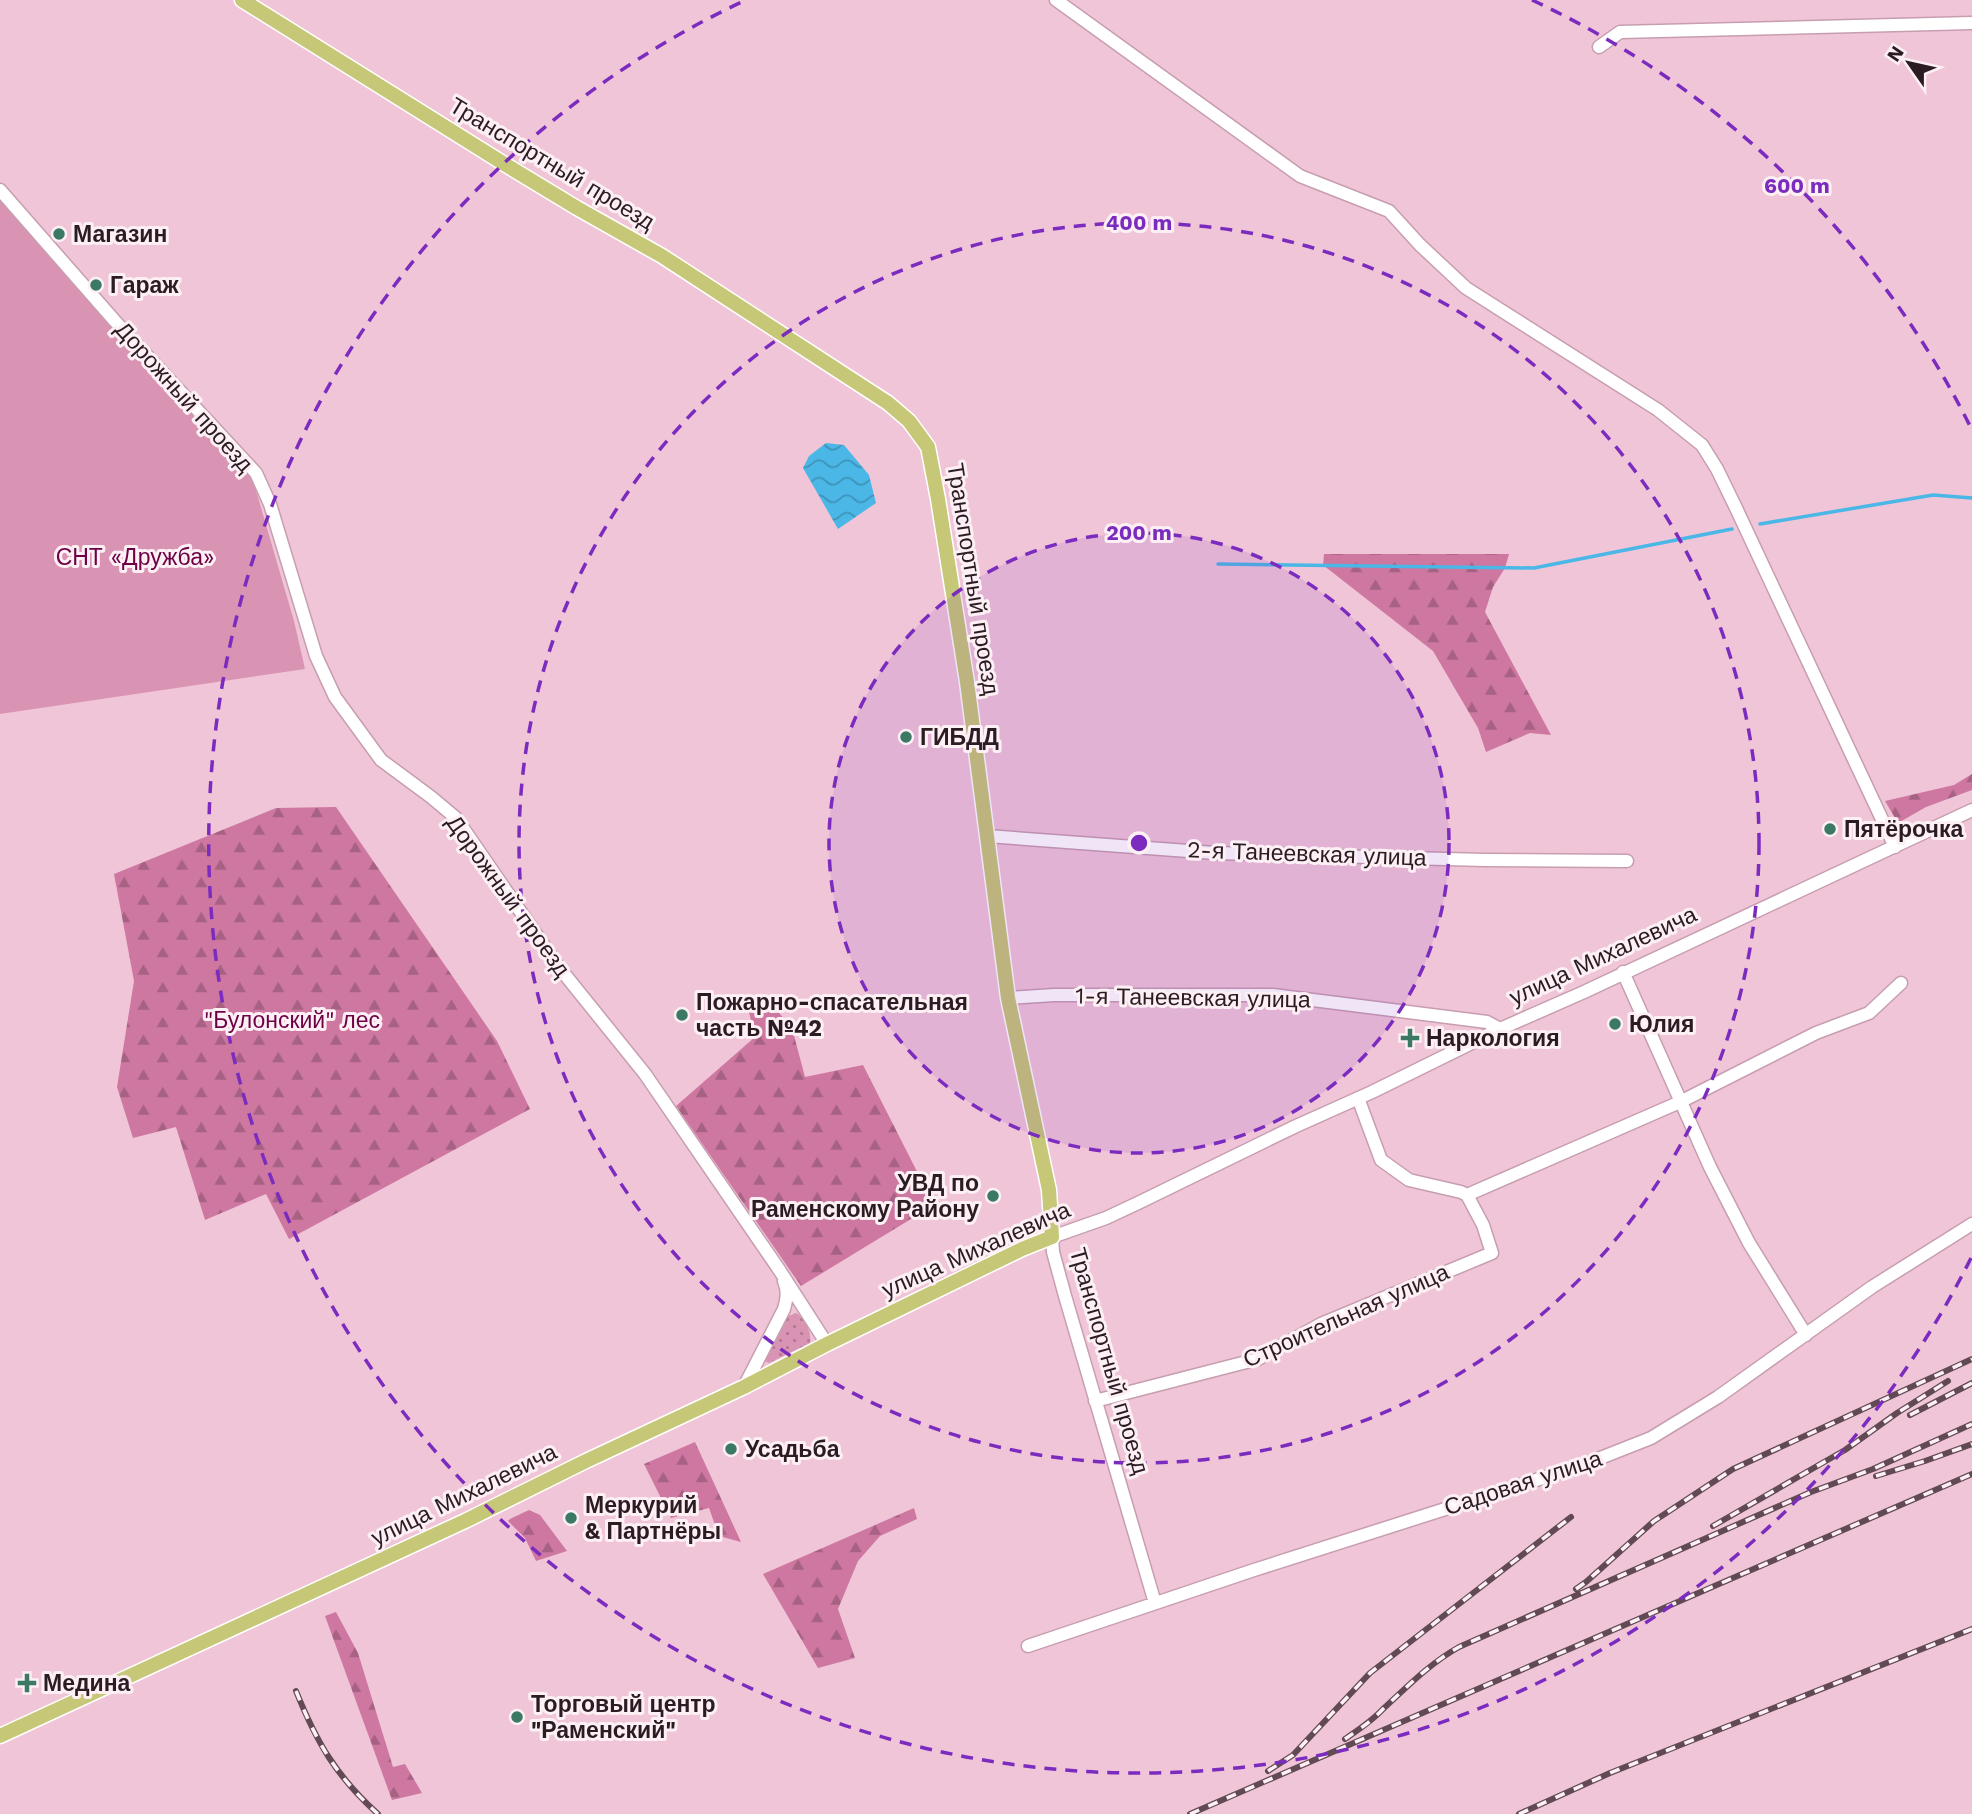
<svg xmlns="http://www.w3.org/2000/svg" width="1972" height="1814" font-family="'Work Sans',sans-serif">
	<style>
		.grass { fill: url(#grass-dots) }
		.forest { fill: url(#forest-firs) }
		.garden { fill: #d994b4 }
		.water { fill: url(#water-waves) }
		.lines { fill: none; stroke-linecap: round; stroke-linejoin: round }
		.stream { stroke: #4ab7e6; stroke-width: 3.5 }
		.minor-casing { stroke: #c79eb0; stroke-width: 15 }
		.major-casing { stroke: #fff; stroke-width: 17 }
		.minor { stroke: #fff; stroke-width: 12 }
		.major { stroke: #c6c777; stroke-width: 14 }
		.rail-casing { stroke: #624a54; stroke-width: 6 }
		.rail { stroke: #fdf0f5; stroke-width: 3.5; stroke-dasharray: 10; stroke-linecap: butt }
		.ring { fill: none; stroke: #7b2cbf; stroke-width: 3.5; stroke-dasharray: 12 9 }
		.poi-dot { fill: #3c7965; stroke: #fdf0f5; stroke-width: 2.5 }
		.labels { text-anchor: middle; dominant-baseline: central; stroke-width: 6; stroke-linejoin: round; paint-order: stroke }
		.street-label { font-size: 23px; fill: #2b1b22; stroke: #fdf0f5 }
		.poi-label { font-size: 23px; font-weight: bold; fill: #2b1b22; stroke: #fdf0f5; text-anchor: start }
		.park-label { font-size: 23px; fill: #6e0046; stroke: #fdf0f5 }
		.centre { fill: #7b2cbf; stroke: #fdf0f5; stroke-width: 3.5 }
		.ring-label { font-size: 21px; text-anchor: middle; font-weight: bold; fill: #7b2cbf; stroke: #fdf0f5; stroke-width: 6; stroke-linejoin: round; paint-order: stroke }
	</style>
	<defs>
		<pattern id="grass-dots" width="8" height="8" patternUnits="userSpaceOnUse" patternTransform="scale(1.75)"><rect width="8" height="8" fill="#d994b4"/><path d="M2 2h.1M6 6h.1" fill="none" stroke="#b07892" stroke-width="1.8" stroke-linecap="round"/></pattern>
		<pattern id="forest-firs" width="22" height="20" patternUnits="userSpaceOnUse" patternTransform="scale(1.75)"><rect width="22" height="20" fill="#cd77a1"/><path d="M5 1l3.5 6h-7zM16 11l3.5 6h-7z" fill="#a76183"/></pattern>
		<pattern id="water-waves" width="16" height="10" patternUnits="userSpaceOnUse" patternTransform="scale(1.75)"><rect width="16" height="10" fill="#4ab7e6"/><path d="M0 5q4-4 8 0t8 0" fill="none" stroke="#3e94ba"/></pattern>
	</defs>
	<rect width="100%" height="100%" fill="#f0c5d8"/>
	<path class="grass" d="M796,1313C805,1318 812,1333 810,1343L769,1363L764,1361L786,1317Z"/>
	<path class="forest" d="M1324,554H1509L1505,568L1493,587L1485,612L1551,735L1530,733L1486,752L1478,728L1433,651L1323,565Z
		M1972,774V790L1926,807L1898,823L1885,801L1954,785Z
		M336,807L497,1041L530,1109L289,1239L266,1194L205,1220L176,1127L133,1138L117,1087L134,981L114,874L276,808Z
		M763,994L792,1028L805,1077L863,1065L934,1205L801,1286L676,1106L755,1037L748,1008Z
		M695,1442L736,1531L741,1542L719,1536L709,1508L671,1518L644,1464Z
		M914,1508L917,1519L880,1536L858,1561L838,1609L855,1658L818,1668L763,1574Z
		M529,1510L540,1515L567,1551L536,1561L525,1538L508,1521L510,1519Z
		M336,1612L358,1653L393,1767L405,1764L422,1793L392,1800L325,1616Z"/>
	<path class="garden" d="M0,197L109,325L253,480L294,621L305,669L0,714Z"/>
	<path class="water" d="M826,443L844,445L869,475L876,503L838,529L803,468L809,456Z"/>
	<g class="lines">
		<path class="stream" d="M1760,524L1933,495L1972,498
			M1218,564L1534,568L1732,529"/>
		<g class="minor-casing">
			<path id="minor" d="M1056,0L1300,176L1389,211L1420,245L1466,288L1658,410L1702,445L1717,469L1736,508L1895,847
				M1599,47L1620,32L1972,23
				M0,190L114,320L256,473L270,504L316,656L335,697L381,760L431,797L456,818L558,966L645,1074L780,1271L827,1344
				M987,836L1215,853L1485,860L1627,861
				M1623,972L1710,1167L1749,1243L1806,1335
				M1008,998L1054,995H1273L1487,1022L1500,1029
				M1358,1098L1381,1160L1409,1180L1461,1192L1467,1195L1680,1102L1816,1033L1869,1013L1901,983
				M744,1387L784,1309C787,1298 788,1291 784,1281
				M1095,1401L1258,1359L1321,1324L1492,1253L1483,1225L1467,1195
				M1155,1603L1065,1296L1053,1252L1052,1237L1106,1218L1138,1203L1294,1127L1372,1092L1500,1029L1584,992L1972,810
				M1028,1646L1254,1570L1580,1466L1651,1438L1718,1397L1872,1287L1972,1224"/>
		</g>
		<g class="major-casing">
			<path id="major" d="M0,1736L465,1521L586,1461L744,1387L827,1344L1022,1249L1052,1237L1049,1190L1008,998L967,682L938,499L928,447L909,421L888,403L662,256L577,208L506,165L242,0"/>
		</g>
		<use href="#minor" class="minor"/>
		<use href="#major" class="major"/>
		<g class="rail-casing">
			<path id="rail" d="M1910,1415L1972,1383
				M1876,1476L1925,1461L1972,1444
				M1713,1526L1845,1450L1897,1413L1948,1381
				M1576,1589L1586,1582L1654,1521L1733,1469L1972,1359
				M296,1691C317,1743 336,1776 378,1814
				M1345,1739C1358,1730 1372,1721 1383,1709C1408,1686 1429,1664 1459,1647L1811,1492L1873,1469L1972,1424
				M1268,1771L1293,1755L1370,1673L1571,1517
				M1190,1814L1972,1474
				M1519,1814L1610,1773L1972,1629"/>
		</g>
		<use href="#rail" class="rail"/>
	</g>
	<circle cx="1139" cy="843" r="310" fill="#7b2cbf" fill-opacity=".12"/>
	<g class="ring">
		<circle cx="1139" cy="843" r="310"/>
		<circle cx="1139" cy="843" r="620"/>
		<path d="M1971 1258A930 930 0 1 1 746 0M1532 0A930 930 0 0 1 1971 428"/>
	</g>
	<g class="poi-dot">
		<circle cx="59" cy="234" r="7"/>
		<circle cx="96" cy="285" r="7"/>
		<circle cx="906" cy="737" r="7"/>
		<circle cx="1830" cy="829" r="7"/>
		<circle cx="682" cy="1015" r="7"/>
		<circle cx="1615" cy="1024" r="7"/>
		<path d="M1406.5 1027.5h7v7h7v7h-7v7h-7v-7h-7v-7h7z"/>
		<circle cx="993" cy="1196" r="7"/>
		<circle cx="731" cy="1449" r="7"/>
		<circle cx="571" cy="1518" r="7"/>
		<path d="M23.5 1672.5h7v7h7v7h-7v7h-7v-7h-7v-7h7z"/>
		<circle cx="517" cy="1717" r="7"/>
	</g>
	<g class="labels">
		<g class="street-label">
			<text transform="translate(552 164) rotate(31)">Транспортный проезд</text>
			<text transform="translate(184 397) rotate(48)">Дорожный проезд</text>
			<text transform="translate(973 579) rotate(81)">Транспортный проезд</text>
			<text transform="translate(1307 854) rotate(2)">2-я Танеевская улица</text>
			<text transform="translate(508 896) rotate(54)">Дорожный проезд</text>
			<text transform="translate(1603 956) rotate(-25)">улица Михалевича</text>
			<text transform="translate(1193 998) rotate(1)">1-я Танеевская улица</text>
			<text transform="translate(976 1250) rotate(-24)">улица Михалевича</text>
			<text transform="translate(1346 1316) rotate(-24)">Строительная улица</text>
			<text transform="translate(1109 1361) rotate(74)">Транспортный проезд</text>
			<text transform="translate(1523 1483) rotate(-18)">Садовая улица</text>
			<text transform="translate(464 1495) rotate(-26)">улица Михалевича</text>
		</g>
		<g class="poi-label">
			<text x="73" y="234">Магазин</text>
			<text x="110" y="285">Гараж</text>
			<text x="920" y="737">ГИБДД</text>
			<text x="1844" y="829">Пятёрочка</text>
			<text x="696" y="1002">Пожарно-спасательная<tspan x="696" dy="26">часть №42</tspan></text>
			<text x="1629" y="1024">Юлия</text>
			<text x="1426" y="1038">Наркология</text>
			<text x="979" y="1183" text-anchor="end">УВД по<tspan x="979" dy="26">Раменскому Району</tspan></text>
			<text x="745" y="1449">Усадьба</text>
			<text x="585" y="1505">Меркурий<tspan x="585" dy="26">&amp; Партнёры</tspan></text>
			<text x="43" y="1683">Медина</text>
			<text x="531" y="1704">Торговый центр<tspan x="531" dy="26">"Раменский"</tspan></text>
		</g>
		<g class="park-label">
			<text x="135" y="557">СНТ «Дружба»</text>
			<text x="292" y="1020">"Булонский" лес</text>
		</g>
	</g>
	<circle cx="1139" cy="843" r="10" class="centre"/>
	<g class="ring-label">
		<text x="1797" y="193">600 m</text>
		<text x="1139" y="230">400 m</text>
		<text x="1139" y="540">200 m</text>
	</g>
	<g transform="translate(1909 63) rotate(304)" stroke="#fdf0f5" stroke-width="5" paint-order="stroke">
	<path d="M0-5L12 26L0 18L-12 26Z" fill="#2b1b22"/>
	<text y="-10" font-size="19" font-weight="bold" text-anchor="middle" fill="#2b1b22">N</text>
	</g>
</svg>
